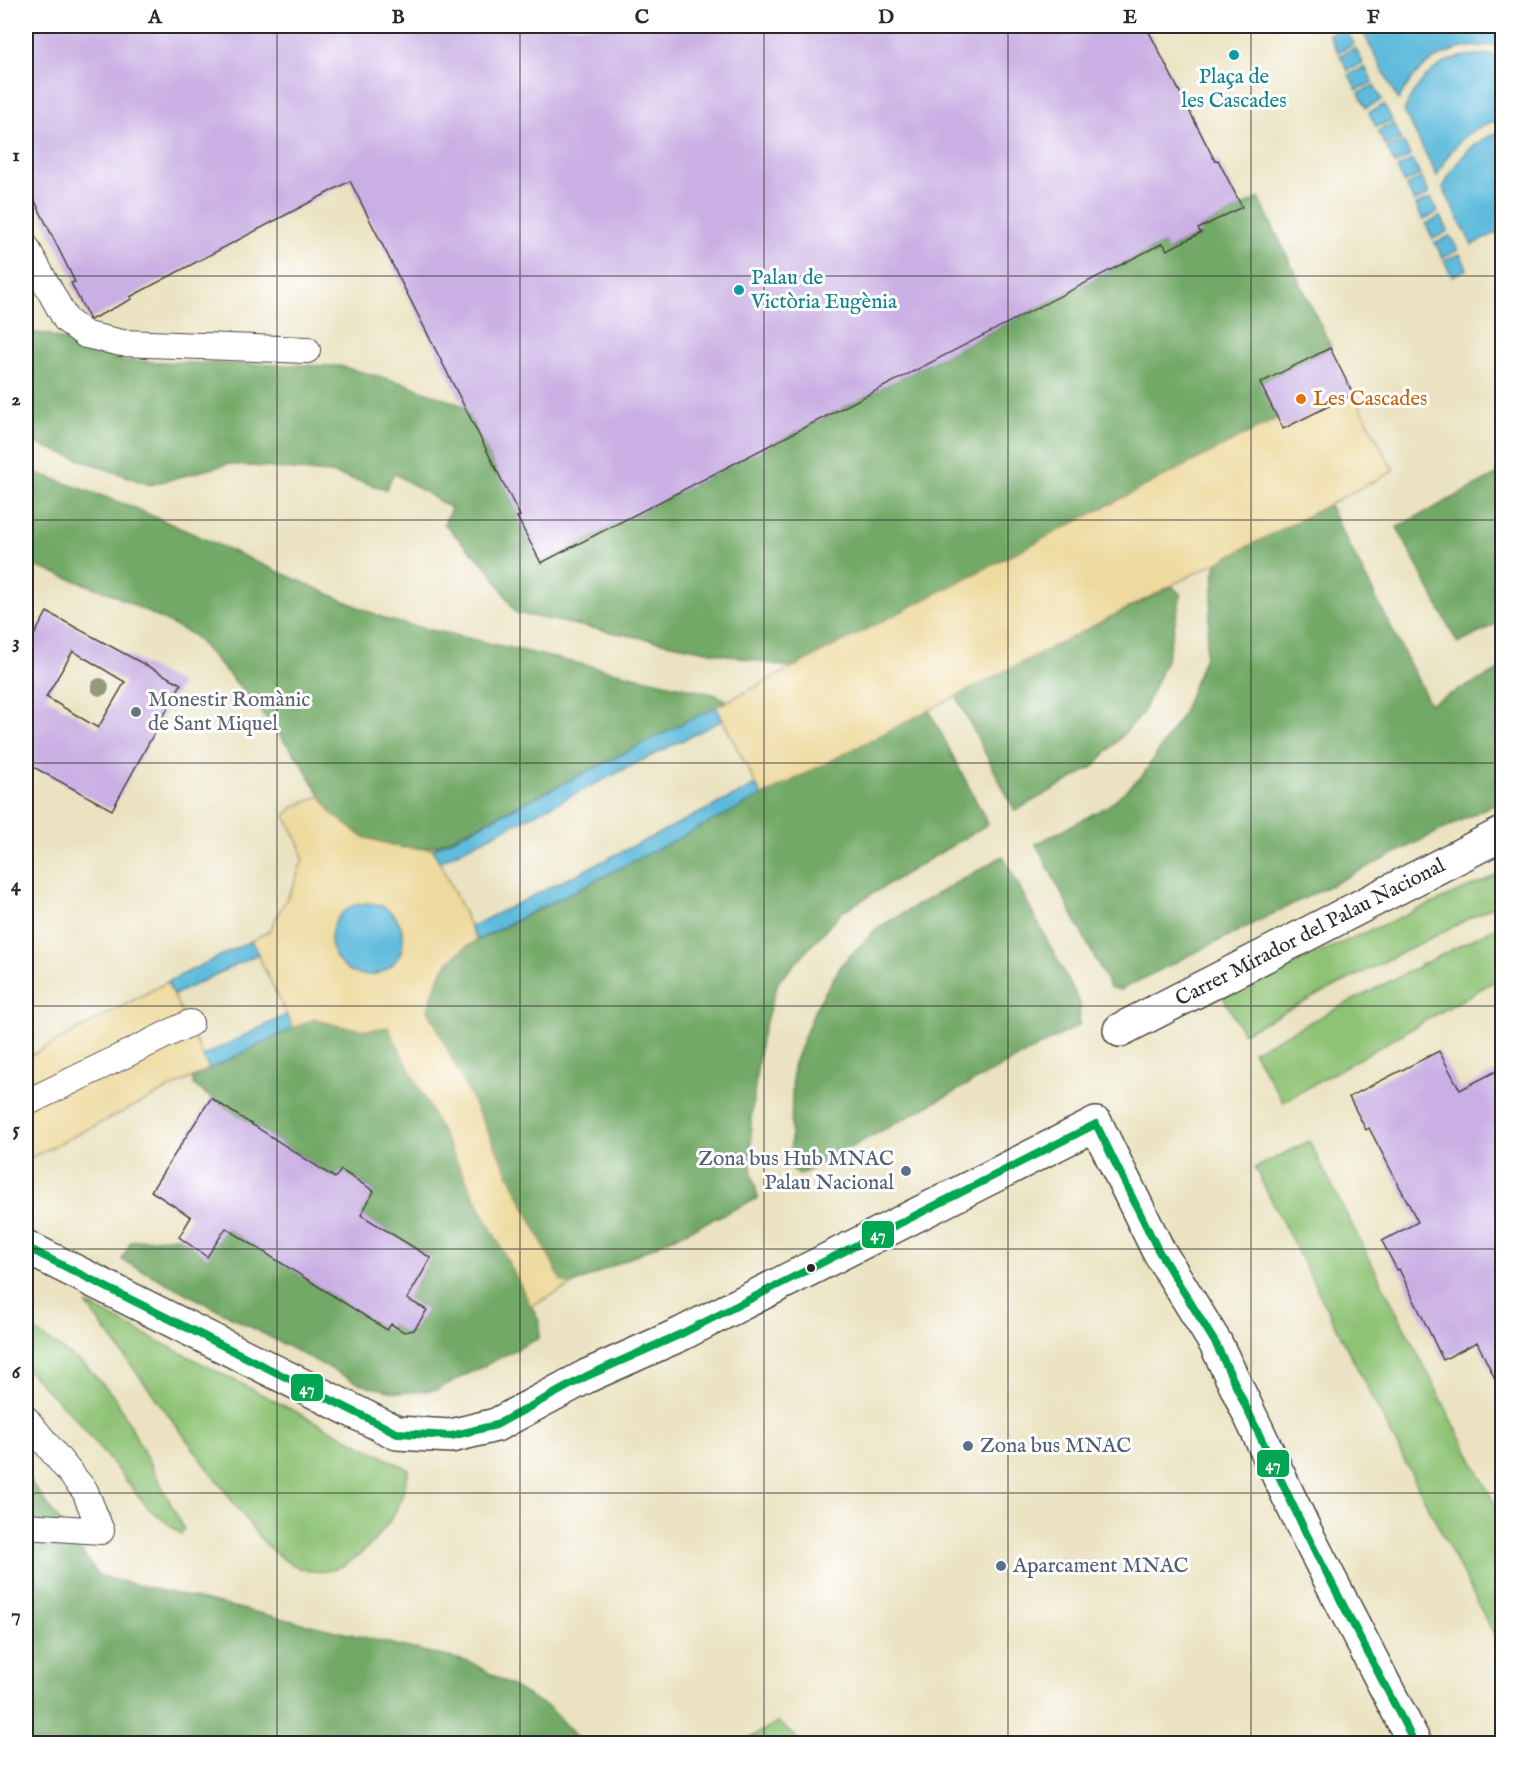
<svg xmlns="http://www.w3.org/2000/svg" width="1528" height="1769" font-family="'IM FELL English',serif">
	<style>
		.green { fill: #8ec375; stroke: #5c7750; stroke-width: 1.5 }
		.forest { fill: #72a966; stroke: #4e6a48; stroke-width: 1.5 }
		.sand { fill: #eeda9e; stroke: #8c8264; stroke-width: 1.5; fill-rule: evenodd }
		.water { fill: #5ebbdc; stroke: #447384; stroke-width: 1.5 }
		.building { fill: #c9afe3; fill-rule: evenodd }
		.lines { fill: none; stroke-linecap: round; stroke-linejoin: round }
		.service-casing { stroke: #484641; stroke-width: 28 }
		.pedestrian-casing { stroke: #484641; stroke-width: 36 }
		.minor-casing { stroke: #484641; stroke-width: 36 }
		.service { stroke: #fff; stroke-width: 26 }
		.pedestrian { stroke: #fff; stroke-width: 33 }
		.minor { stroke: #fff; stroke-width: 33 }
		.bus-1-casing { stroke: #fff; stroke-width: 12 }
		.bus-1 { stroke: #00a651; stroke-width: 8 }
		.tree { fill: #949a7c }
		.grid { fill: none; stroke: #2b2b2b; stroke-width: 1.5; stroke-opacity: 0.55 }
		.culture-dot { fill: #0f9aa8; stroke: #fff; stroke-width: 2 }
		.food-dot { fill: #e8710a; stroke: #fff; stroke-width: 2 }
		.worship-dot { fill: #6b7280; stroke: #fff; stroke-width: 2 }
		.service-dot { fill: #5c6f8a; stroke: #fff; stroke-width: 2 }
		.bus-dot { fill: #2b2b2b; stroke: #fff; stroke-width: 2 }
		.labels { text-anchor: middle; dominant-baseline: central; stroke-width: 6; stroke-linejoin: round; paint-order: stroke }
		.culture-label { font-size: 21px; fill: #0d838f; stroke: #fff }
		.food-label { font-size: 21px; fill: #c56008; stroke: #fff; text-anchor: start }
		.worship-label { font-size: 21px; fill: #5b616d; stroke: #fff; text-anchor: start }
		.street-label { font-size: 21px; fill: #2b2b2b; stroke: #fff }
		.service-label { font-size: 21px; fill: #4e5e75; stroke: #fff; text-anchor: start }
		.line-badge { stroke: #fff; stroke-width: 2 }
		.badge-label { font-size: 16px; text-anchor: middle; font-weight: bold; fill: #fff }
		.neatline { fill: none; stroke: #2b2b2b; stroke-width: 2 }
		.grid-label { font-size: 20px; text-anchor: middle; font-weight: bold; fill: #2b2b2b }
	</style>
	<rect width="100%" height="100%" fill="#fff"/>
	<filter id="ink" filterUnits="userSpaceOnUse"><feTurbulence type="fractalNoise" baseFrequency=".0167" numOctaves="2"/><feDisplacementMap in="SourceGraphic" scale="12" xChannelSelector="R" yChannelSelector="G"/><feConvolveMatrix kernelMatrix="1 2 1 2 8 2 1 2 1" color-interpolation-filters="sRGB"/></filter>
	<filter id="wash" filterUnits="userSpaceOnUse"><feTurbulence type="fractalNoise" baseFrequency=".008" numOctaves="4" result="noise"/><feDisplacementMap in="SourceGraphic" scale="24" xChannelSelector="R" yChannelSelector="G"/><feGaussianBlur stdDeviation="1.35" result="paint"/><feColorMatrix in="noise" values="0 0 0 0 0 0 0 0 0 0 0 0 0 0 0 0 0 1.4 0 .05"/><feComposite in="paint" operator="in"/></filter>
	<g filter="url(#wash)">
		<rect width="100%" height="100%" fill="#eae2c0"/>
		<path class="green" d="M1502,873V902L1243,1033L1222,995Z
			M1502,924V977L1283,1102L1253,1051Z
			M1309,1141L1502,1518V1651L1255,1168Z
			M86,1304L409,1470C406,1480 404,1491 400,1501C393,1518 382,1533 369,1546C330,1586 294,1576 259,1537Z
			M26,1325L85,1365L116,1399L184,1529L181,1534L148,1508L78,1421L26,1369Z
			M778,1722L802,1743H741Z"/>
		<path class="forest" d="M1259,198L1331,347L1261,383L1278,418L792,668L516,613L490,570L444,524L451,508L394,473L386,489L331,473L228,464L150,485L26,440V332L47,334L122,361L340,366L403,383L464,406L520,516L517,518L541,563L1163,243L1168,250L1200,234L1198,229Z
			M26,469L130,506L388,620L717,695L726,700L721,705L438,845L423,848H402L363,837L331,813L300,761L250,698L193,635L110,593L26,563Z
			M1502,472V621L1458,644L1397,527Z
			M1329,505L1430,704L1502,669V800L1120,990L1110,987L1036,844L1108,806L1143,775L1182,715L1205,656L1215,572L1218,561Z
			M1172,586L1181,595L1167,658L1142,714L1092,768L1015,811L956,696Z
			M929,710L988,824L842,912L778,982L761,1038L751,1119V1169L758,1198L572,1285L561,1281L427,1010C434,983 441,972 459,950Z
			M1003,856L1080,1003L1079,1025L799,1175L790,1167L793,1066L815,1009L842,964L877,928Z
			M314,1019C340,1027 361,1031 388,1027L540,1323L539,1338L436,1390L398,1393L360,1384L122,1260L131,1241L179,1237L207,1256L226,1228L387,1329L391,1324L404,1332L414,1330L427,1310L407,1299L431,1258L361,1215L374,1190L341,1170L335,1178L211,1098L194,1085L192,1078L303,1023Z
			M26,1475L99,1576L470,1662L550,1708L582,1743H26Z"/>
		<path class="sand" d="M1353,393L1394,471L762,796L716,707L1278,418L1284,428Z
			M321,796L331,813L363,837L402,848L433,849L477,940C445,958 436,976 428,1010L561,1281L572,1285L531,1306L388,1027L368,1030L340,1026L314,1019L293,1028L251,941L269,931L293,887L303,859L300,845L285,816L295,806ZM396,918L403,934L401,953L336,958L331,940L337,919Z
			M167,982L209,1069L26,1160V1058Z"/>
		<path class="water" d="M1364,26H1492L1502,46C1454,42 1421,58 1398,100L1362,30Z
			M1345,27L1354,44L1338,52L1329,34Z
			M1355,48L1363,63L1348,71L1340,55Z
			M1489,55H1502V120C1471,124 1449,148 1437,176L1404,111C1414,87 1433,63 1460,57C1469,55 1480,55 1489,55Z
			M1365,67L1373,82L1357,90L1349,75Z
			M1374,85L1382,100L1366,108L1359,93Z
			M1384,105L1392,120L1376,127L1369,112Z
			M1393,123L1401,139L1386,146L1378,131Z
			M1502,132V230L1472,245L1443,188C1455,161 1473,139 1502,132Z
			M1403,142L1411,156L1395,164L1387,149Z
			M1412,160L1420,175L1404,183L1397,168Z
			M1421,178L1429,194L1414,202L1406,186Z
			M1431,198L1438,212L1423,220L1416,205Z
			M1441,216L1448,231L1433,239L1426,224Z
			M1450,236L1458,250L1443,258L1435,243Z
			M1460,254L1467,269L1452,276L1444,261Z
			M716,707L723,720L439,862L433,849Z
			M756,785L762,796L477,940L470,927Z
			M331 939a36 36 0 1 1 72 0a36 36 0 1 1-72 0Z
			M251,941L258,954L174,995L167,982Z
			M286,1015L293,1028L209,1069L203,1056Z"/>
		<g id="blocks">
			<path class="building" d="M26,26H1146L1215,161L1218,160L1242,207L1198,229L1201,233L1167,250L1163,243L541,563L517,517L520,516L350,181L130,297L132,299L90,320L71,283L75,282L26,183Z
				M1330,348L1353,394L1283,429L1260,383Z
				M47,612L181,684L112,810L26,763V645L28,646ZM73,651L125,682L98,728L46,697Z
				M1439,1051L1460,1090L1502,1068V1393L1477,1342L1443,1360L1399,1269L1397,1270L1382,1241L1418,1222L1369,1128L1366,1130L1349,1097Z
				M211,1098L335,1178L341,1170L374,1191L361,1215L431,1258L407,1299L427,1310L414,1330L404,1332L391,1324L387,1330L226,1228L207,1257L179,1237L191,1217L151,1191Z"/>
		</g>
	</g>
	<g filter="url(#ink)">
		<use href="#blocks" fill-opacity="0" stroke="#484641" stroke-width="1.5"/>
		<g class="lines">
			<g class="service-casing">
				<path id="service" d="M26,247L66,320L86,335L122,343L307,350
					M26,1103L190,1023
					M26,1419L85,1491L101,1531L26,1526"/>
			</g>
			<g class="pedestrian-casing">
				<g id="pedestrian">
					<path id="s1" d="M1120,1030L1502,834"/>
				</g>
			</g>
			<g class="minor-casing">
				<path id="minor" d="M26,1247L397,1433L451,1436L496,1425L587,1376L681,1334L1096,1124L1158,1250L1216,1344L1307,1535L1415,1744"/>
			</g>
			<use href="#service" class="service"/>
			<use href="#pedestrian" class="pedestrian"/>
			<use href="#minor" class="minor"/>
			<g class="bus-1-casing">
				<path id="bus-1" d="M26,1247L397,1433L451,1436L496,1425L587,1376L681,1334L1096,1124L1158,1250L1216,1344L1307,1535L1415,1744"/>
			</g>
			<use href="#bus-1" class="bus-1"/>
		</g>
		<circle class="tree" cx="100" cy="687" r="9"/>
	</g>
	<path class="grid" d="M277,26V1744M520,26V1744M764,26V1744M1008,26V1744M1251,26V1744M26,276H1502M26,520H1502M26,763H1502M26,1006H1502M26,1249H1502M26,1493H1502"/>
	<g class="culture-dot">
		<circle cx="1234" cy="55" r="6"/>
		<circle cx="739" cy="290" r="6"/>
	</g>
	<circle class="food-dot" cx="1301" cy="399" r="6"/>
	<circle class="worship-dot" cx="136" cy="712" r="6"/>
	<g class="service-dot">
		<circle cx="906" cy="1171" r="6"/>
		<circle cx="968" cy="1446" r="6"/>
		<circle cx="1001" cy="1566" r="6"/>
	</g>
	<circle class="bus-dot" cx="811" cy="1268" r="5"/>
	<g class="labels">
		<g class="culture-label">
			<text x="1234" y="77">Plaça de<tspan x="1234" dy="24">les Cascades</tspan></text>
			<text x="751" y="278" text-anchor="start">Palau de<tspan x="751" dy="24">Victòria Eugènia</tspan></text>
		</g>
		<g class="food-label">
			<text x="1313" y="399">Les Cascades</text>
		</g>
		<g class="worship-label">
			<text x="148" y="700">Monestir Romànic<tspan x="148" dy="24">de Sant Miquel</tspan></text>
		</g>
		<g class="street-label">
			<text stroke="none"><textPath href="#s1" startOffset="214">Carrer Mirador del Palau Nacional</textPath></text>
		</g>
		<g class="service-label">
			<text x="894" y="1159" text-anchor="end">Zona bus Hub MNAC<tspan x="894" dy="24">Palau Nacional</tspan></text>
			<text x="980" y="1446">Zona bus MNAC</text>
			<text x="1013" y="1566">Aparcament MNAC</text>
		</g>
	</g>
	<g class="line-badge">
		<rect x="861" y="1220" width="34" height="29" rx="6" fill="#00a651"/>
		<rect x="290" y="1373" width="34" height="29" rx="6" fill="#00a651"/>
		<rect x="1256" y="1449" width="34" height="29" rx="6" fill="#00a651"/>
	</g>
	<g class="badge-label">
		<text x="878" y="1240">47</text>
		<text x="307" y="1394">47</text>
		<text x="1273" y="1470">47</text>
	</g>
	<rect width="1528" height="1769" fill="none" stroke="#fff" stroke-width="66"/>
	<rect x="33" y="33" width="1462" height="1703" class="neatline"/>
	<g class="grid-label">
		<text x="155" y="23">A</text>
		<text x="398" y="23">B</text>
		<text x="642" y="23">C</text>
		<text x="886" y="23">D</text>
		<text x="1130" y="23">E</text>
		<text x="1373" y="23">F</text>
		<text x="16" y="161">1</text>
		<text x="16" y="405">2</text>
		<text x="16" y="648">3</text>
		<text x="16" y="891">4</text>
		<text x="16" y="1135">5</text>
		<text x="16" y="1378">6</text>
		<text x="16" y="1621">7</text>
	</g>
</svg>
